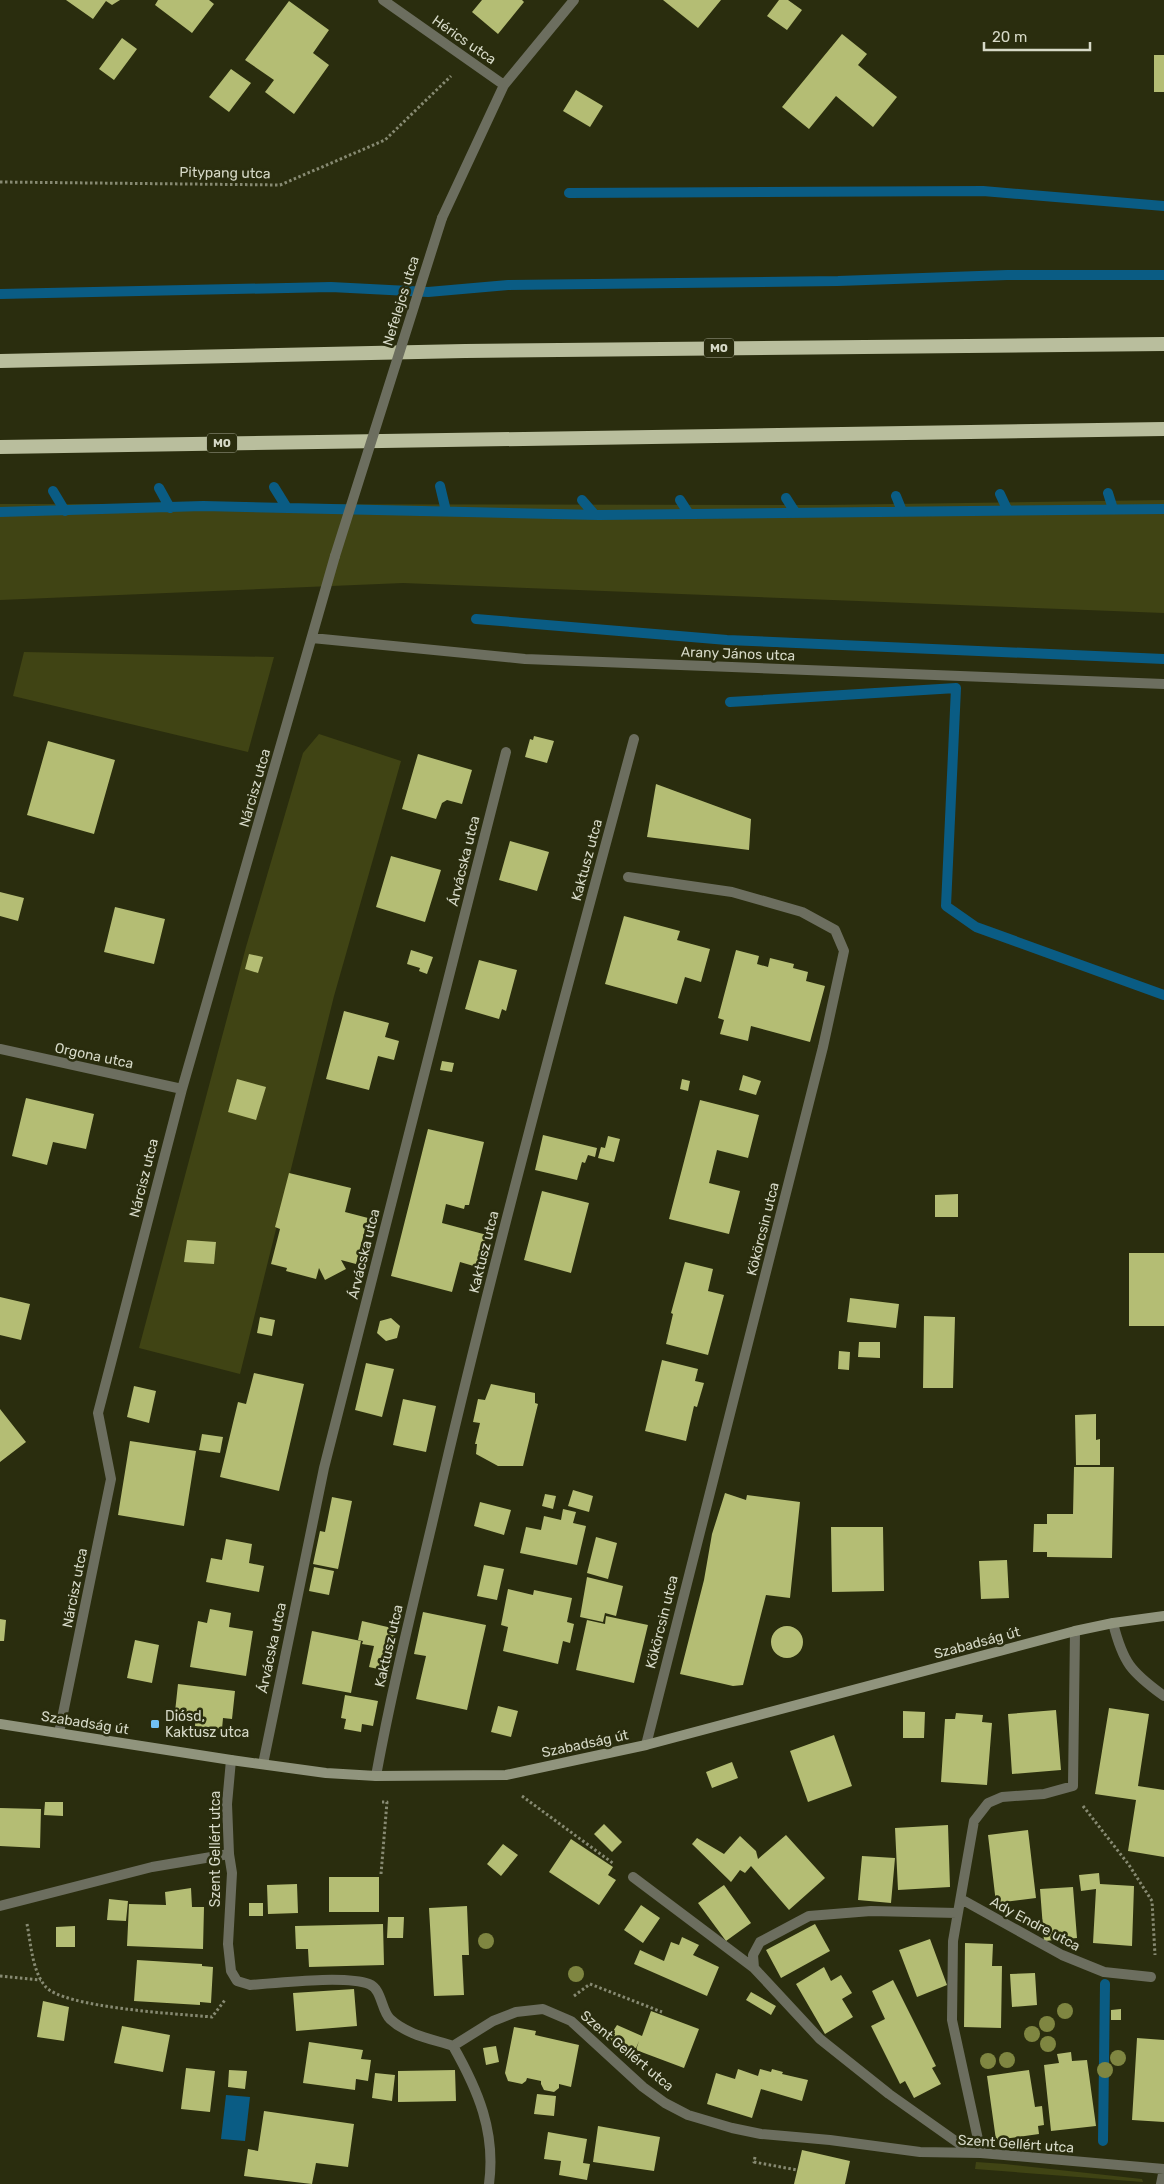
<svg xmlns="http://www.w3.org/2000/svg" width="1164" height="2184" font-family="Rubik,sans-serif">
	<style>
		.green { fill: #404414 }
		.water { fill: #0a5c84 }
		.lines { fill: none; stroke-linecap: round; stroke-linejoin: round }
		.stream { stroke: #0a5c84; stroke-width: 10 }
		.building { fill: #b4bd74 }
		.path { stroke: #878a72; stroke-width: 3; stroke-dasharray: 2.5 2.5; stroke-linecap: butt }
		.service { stroke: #6c6e5f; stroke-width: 10 }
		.minor { stroke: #6c6e5f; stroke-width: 10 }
		.secondary { stroke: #90947d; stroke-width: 10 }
		.trunk { stroke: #b9be9d; stroke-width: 14 }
		.minor-bridge { stroke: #6c6e5f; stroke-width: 10 }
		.tree { fill: #7f8641 }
		.poi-dot { fill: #71c1f4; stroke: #2a2d0e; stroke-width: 2 }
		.labels { text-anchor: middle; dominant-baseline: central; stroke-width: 5; stroke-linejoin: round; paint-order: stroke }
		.shield { fill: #2a2d0e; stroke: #a2a590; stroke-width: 1 }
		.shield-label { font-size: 12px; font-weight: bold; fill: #d6d9c7 }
		.street-label { font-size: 14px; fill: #d6d9c7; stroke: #2a2d0e }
		.poi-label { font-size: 14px; fill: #d6d9c7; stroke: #2a2d0e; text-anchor: start }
	</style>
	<rect width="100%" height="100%" fill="#2a2d0e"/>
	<path class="green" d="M1164,500V613L403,583L0,600V504L824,505Z
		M24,652L274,657L248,752L13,696Z
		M319,734L401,761L334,996L240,1374L139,1348L246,947L303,753Z
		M976,2162L1005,2164L1142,2179L1143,2182L975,2169Z"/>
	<path class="water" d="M226,2095L250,2097L245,2141L221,2139Z"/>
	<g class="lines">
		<path class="stream" d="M569,193L983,191L1164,206
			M0,294L331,287L428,292L508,285L838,281L1007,275H1164
			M440,486L446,511
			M274,487L287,508
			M159,488L170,508
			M53,491L65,511
			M1108,493L1113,509
			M1000,494L1007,509
			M896,496L902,511
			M786,498L795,512
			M582,500L595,515
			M680,500L689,514
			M0,512L203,506L599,515L1164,509
			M476,619L727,640L1164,659
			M730,702L956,688L946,906L976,927L1164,995
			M1103,2141L1105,1984"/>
	</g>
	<path class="building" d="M66,0H120L112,5L106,1L93,19Z
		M158,0H209L214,4L192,33L155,5Z
		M482,0H522L524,2L498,34L472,12Z
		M663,0H721L698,28Z
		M779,0H788L802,10L787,30L767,16Z
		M289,1L329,30L313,53L329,65L294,114L265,92L274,80L245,60Z
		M842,34L867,54L858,65L897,97L873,127L836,96L809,129L782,107Z
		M122,38L137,49L114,80L99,69Z
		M1154,55H1164V92H1154Z
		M231,69L251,83L229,112L209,97Z
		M576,90L603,106L590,127L563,111Z
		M534,736L554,741L547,763L525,757L530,739L533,740Z
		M48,741L115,760L94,834L27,815Z
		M418,754L472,770L462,804L447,800L442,803L436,819L402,809Z
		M656,784L751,819L749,850L647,837Z
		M510,841L549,852L537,891L499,880Z
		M391,856L441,870L425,922L376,907Z
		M0,892L24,898L18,921L0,916Z
		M115,907L165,919L154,964L104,952Z
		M624,916L680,931L677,940L710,949L701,982L685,977L677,1004L605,984Z
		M411,950L433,957L427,974L419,971L420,968L407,964Z
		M736,950L759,956L757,964L768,967L770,958L794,964L793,968L808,972L806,981L825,986L810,1042L751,1026L748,1041L720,1034L724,1020L718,1018Z
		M249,954L263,957L258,973L245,969Z
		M479,960L517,970L506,1011L502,1009L499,1019L465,1009Z
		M344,1011L389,1023L385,1037L399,1041L394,1060L378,1056L369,1090L326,1079Z
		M442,1061L454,1063L452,1072L440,1070Z
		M743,1075L761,1081L756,1095L739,1090Z
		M237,1079L266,1087L256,1120L228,1112Z
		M682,1079L690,1081L688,1091L680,1089Z
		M26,1098L94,1114L86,1149L53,1142L47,1165L12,1156Z
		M700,1100L759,1115L748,1158L717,1150L709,1183L740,1191L729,1234L669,1219Z
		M428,1129L484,1142L469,1205H465L464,1209L446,1204L442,1223L487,1235L477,1267L460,1262L452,1292L391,1276Z
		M543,1135L597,1148L595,1157L588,1155L585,1163L582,1162L577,1180L535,1170Z
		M608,1136L620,1139L614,1162L598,1158L601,1147L605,1148Z
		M289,1173L351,1188L345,1212L368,1218L356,1264L341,1260L346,1269L325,1280L319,1268L316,1279L286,1271L287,1268L271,1264L280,1229L275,1227Z
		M542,1191L589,1203L571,1273L524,1260Z
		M958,1194V1217H935V1195Z
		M187,1240L216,1242L214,1264L184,1262Z
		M1129,1253H1164V1326H1129Z
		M685,1262L713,1269L708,1291L724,1295L708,1355L666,1344L673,1314L671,1313Z
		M0,1297L30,1304L21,1340L0,1335Z
		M850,1298L899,1304L896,1328L847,1322Z
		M924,1316L955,1317L953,1388H923Z
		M260,1317L275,1320L272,1336L257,1333Z
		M391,1318L400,1326L397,1338L386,1341L377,1333L380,1321Z
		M859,1342H880V1358L858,1357Z
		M839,1351L850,1352L849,1370L838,1369Z
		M662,1360L698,1369L695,1381L704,1383L697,1407L694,1406L686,1441L645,1431Z
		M366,1363L394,1369L382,1417L355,1410Z
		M254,1373L304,1384L279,1491L220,1477L238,1402L246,1404Z
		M491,1384L535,1393V1403L538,1404L523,1466H498L476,1454L477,1444H475L480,1423L473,1422L478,1399L485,1400Z
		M134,1386L156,1391L149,1423L127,1417Z
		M403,1399L436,1406L426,1452L393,1445Z
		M0,1409L26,1442L0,1462Z
		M1096,1414V1440L1100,1439V1465H1076L1075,1415Z
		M202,1434L223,1437L220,1453L199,1450Z
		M130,1441L196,1451L184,1526L118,1515Z
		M1074,1467H1114L1112,1558L1047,1557V1552H1033L1034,1524H1047V1514H1073Z
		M573,1490L593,1496L589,1512L568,1506Z
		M725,1493L746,1500L747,1495L800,1502L790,1598L766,1595L743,1685L733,1686L680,1674L704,1580L712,1534Z
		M545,1494L556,1496L553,1509L542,1506Z
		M332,1497L352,1501L338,1569L313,1564L320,1531L325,1532Z
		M480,1502L511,1510L504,1535L474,1526Z
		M563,1509L576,1512L573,1523L586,1526L577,1565L520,1553L526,1527L541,1530L544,1516L561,1520Z
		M831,1527H883L884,1591L832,1592Z
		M596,1537L617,1543L608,1579L587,1573Z
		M226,1539L252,1544L249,1563L264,1566L259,1592L206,1582L211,1558L222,1560Z
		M1007,1560L1009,1598L981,1599L979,1561Z
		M484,1565L504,1569L497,1600L477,1596Z
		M314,1567L334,1571L329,1595L309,1591Z
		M587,1577L623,1586L616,1616L605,1613L603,1622L580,1617Z
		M508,1589L533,1595L534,1590L572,1598L567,1622L574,1624L570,1643L563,1641L558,1664L503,1651L508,1627L501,1625Z
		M210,1609L231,1613L229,1627L253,1631L246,1676L190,1667L198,1621L207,1623Z
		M423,1612L486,1625L467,1710L416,1699L426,1656L414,1654Z
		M606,1616L648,1625L634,1683L576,1670L587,1620L605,1624Z
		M0,1619L6,1620L4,1641H0Z
		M362,1621L396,1629L387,1671L369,1667L374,1646L362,1644L363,1641L358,1640Z
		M771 1642a16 16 0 1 1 32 0a16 16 0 1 1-32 0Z
		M312,1631L361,1641L351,1693L302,1684Z
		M135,1640L159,1645L152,1683L127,1678Z
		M178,1684L235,1691L232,1719L223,1718L222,1729L195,1726L196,1714L175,1712Z
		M345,1695L378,1701L373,1726L362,1724L361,1732L344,1729L346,1719L341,1718Z
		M498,1706L518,1711L511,1737L491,1732Z
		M1109,1708L1149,1714L1138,1786L1164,1790V1857L1128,1851L1136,1800L1095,1794Z
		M1056,1710L1061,1770L1012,1774L1008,1714Z
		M903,1711L925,1712L924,1738H903Z
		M956,1713L983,1715L982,1722L992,1723L987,1785L941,1782L945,1719H955Z
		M834,1735L852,1786L808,1802L790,1751Z
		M732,1762L738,1778L712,1788L706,1772Z
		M45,1802H63V1816L44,1815Z
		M0,1808L41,1809L40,1848L0,1846Z
		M604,1824L622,1842L612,1852L594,1834Z
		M948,1825L950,1887L898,1890L895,1828Z
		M1028,1830L1036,1898L996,1903L988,1835Z
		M786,1835L825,1878L789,1910L751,1866L745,1873L740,1870L731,1882L692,1844L697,1838L724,1854L740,1836L756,1851L758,1859Z
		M571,1839L613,1867L608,1875L616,1880L599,1905L549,1872Z
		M503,1844L518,1855L501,1876L487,1864Z
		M862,1856L895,1858L891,1903L858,1900Z
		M1099,1873L1100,1884L1134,1886L1132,1946L1093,1943L1096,1889L1081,1891L1079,1875Z
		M329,1877H379V1912H329Z
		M297,1884L298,1913L268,1914L267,1885Z
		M724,1885L751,1923L726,1941L698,1903Z
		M1073,1887L1077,1938L1044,1941L1040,1889Z
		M191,1888L192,1907H204L203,1949L127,1946L129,1904L166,1905L165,1892Z
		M109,1899L128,1901L126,1921L107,1920Z
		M249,1903H263V1916H249Z
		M641,1905L660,1918L643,1943L624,1930Z
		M467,1906L469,1955H462L464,1995L434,1996L429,1908Z
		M388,1917H404L403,1938H387Z
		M383,1924L384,1965L309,1967L308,1949H296L295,1926Z
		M815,1924L830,1951L781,1978L766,1950Z
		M75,1926V1947H56V1927Z
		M682,1937L699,1945L693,1955L719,1967L707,1996L634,1964L640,1950L664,1961L671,1942L679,1945Z
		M930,1939L947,1985L917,1997L899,1950Z
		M965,1943L993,1944L992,1966H1002L1001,2028L964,2027Z
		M137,1960L202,1964V1966L213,1967L211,2003L200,2002V2005L134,2001Z
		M824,1967L831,1981L841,1975L852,1993L842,1999L853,2017L825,2034L796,1984Z
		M1035,1973L1037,2005L1012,2007L1010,1974Z
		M893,1980L936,2066L932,2068L941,2084L914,2098L905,2081L900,2084L871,2026L885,2019L872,1991Z
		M354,1989L357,2026L296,2031L293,1993Z
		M751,1992L776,2006L771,2015L746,2000Z
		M43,2001L69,2007L64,2041L37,2037Z
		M1121,2009V2020H1111V2010Z
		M651,2011L699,2029L684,2068L636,2050L639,2041L634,2053L608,2039L617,2025L642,2036Z
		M122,2026L170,2035L163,2072L114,2063Z
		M514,2027L536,2031L535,2035L579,2045L571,2087L559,2084V2088L554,2092L544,2090L541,2084V2081L527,2078L526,2081L522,2084L508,2081L505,2073Z
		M1137,2038L1164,2040V2122L1132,2120Z
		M309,2042L363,2050L361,2059L371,2060L368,2081L356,2079L355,2090L303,2083Z
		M496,2046L499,2062L486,2065L483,2048Z
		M1071,2052L1072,2061L1087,2060L1096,2126L1051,2131L1044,2065L1059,2063L1057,2054Z
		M186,2068L215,2071L210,2112L181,2109Z
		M738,2069L758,2076L760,2069L771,2072L772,2069L783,2072L782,2074L808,2080L802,2101L761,2089L752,2118L707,2104L716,2073L735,2079Z
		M229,2070L247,2071L245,2089L228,2087Z
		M455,2070L456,2101L398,2102V2071Z
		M1029,2070L1035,2107L1042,2106L1044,2125L1038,2126L1039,2134L996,2140L987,2076Z
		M375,2073L395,2075L392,2101L372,2098Z
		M537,2094L556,2096L554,2116L534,2114Z
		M264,2111L354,2124L348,2167L316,2163L312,2184L244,2176L248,2149L258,2151Z
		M598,2126L660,2137L654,2171L593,2162Z
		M548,2132L587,2139L583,2163L590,2164L587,2180L559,2175L561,2161L544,2159Z
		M802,2150L850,2161L845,2184H794Z"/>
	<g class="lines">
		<path class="path" d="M0,182L280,185L385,140L451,76
			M522,1796L614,1864
			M1083,1806L1129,1865L1152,1901L1155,1955
			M381,1874L387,1802H382
			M27,1924C31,1944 32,1970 45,1986C62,2008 181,2014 212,2017L225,2000
			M0,1976L41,1980
			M574,1996L590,1984L662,2012
			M755,2157L754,2162L797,2170"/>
		<path class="service" d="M0,1906L152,1867L229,1854"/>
		<path class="minor" d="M383,0L504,85
			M442,218L504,85L574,0
			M312,638L525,659L1164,684
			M628,877L732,892L802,912L835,930L844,951L823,1047L646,1745
			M0,1049L182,1089
			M1113,1623C1123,1663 1131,1672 1164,1696
			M59,1733L111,1479L98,1413L182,1089L335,556
			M231,1760L227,1804L229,1854L232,1873L228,1944L231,1971L237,1981L250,1985C278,1983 345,1975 369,1984C382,1989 381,2010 390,2019C407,2035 432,2039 453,2046L493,2021L516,2012L543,2009L571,2021L643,2087L665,2103L688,2115L732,2128L761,2134L830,2140L920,2152L981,2153L1164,2169
			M263,1764L324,1468L506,752
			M376,1776C394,1676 420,1577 443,1477C501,1230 568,984 634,739
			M633,1877L754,1968L820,2039L889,2094L971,2152
			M961,1899L1062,1955L1104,1972L1151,1977
			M754,1968L753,1955L760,1942L809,1916L871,1911L957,1913
			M453,2046C478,2090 496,2132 489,2184
			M981,2153L952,2020L953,1941L974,1821L988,1803L1002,1797L1044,1794L1073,1786L1075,1631
			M1161,2184L1164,2169"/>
		<path class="secondary" d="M0,1724L231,1760L326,1773L376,1776L506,1775L646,1745L1075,1631L1113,1623L1164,1616"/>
		<path class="trunk" d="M0,361L465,351L1164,344
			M0,447L1164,429"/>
		<path class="minor-bridge" d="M335,556L442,218"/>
	</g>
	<g class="tree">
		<circle cx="486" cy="1941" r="8"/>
		<circle cx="576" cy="1974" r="8"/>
		<circle cx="1065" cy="2011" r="8"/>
		<circle cx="1047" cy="2024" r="8"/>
		<circle cx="1032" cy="2034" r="8"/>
		<circle cx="1048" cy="2044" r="8"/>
		<circle cx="1118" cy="2058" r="8"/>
		<circle cx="1007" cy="2060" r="8"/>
		<circle cx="988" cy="2061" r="8"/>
		<circle cx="1105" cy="2070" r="8"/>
	</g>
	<rect class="poi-dot" x="150" y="1719" width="10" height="10" rx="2.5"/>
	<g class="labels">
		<g class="shield">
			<rect x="704" y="338.5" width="30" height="19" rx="4"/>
			<rect x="207" y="433.5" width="30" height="19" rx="4"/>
		</g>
		<g class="shield-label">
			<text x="719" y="348">M0</text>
			<text x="222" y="443">M0</text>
		</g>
		<g class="street-label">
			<text transform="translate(464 40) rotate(35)">Hérics utca</text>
			<text transform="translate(225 173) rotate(1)">Pitypang utca</text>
			<text transform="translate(401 301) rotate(-73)">Nefelejcs utca</text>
			<text transform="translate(738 654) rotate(2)">Arany János utca</text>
			<text transform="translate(255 788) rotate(-74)">Nárcisz utca</text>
			<text transform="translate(587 860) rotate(-75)">Kaktusz utca</text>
			<text transform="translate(464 861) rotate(-76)">Árvácska utca</text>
			<text transform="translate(94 1056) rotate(12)">Orgona utca</text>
			<text transform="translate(144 1178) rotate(-76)">Nárcisz utca</text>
			<text transform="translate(763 1229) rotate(-76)">Kökörcsin utca</text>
			<text transform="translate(484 1252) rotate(-76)">Kaktusz utca</text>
			<text transform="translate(364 1254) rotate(-76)">Árvácska utca</text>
			<text transform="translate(75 1588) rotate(-79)">Nárcisz utca</text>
			<text transform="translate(662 1622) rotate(-76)">Kökörcsin utca</text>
			<text transform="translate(977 1643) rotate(-15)">Szabadság út</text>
			<text transform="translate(389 1646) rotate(-77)">Kaktusz utca</text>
			<text transform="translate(272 1648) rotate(-78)">Árvácska utca</text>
			<text transform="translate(85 1723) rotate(9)">Szabadság út</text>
			<text transform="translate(585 1744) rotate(-12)">Szabadság út</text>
			<text transform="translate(215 1849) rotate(-90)">Szent Gellért utca</text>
			<text transform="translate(1035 1924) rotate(28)">Ady Endre utca</text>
			<text transform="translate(627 2051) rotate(40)">Szent Gellért utca</text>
			<text transform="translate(1016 2144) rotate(4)">Szent Gellért utca</text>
		</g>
		<g class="poi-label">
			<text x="165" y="1716">Diósd,<tspan x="165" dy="16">Kaktusz utca</tspan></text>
		</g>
	</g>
	<path d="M984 42v8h106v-8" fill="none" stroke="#d6d9c7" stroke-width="2.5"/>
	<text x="992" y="42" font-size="15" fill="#d6d9c7" stroke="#2a2d0e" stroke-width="4" paint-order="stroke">20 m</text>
</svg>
